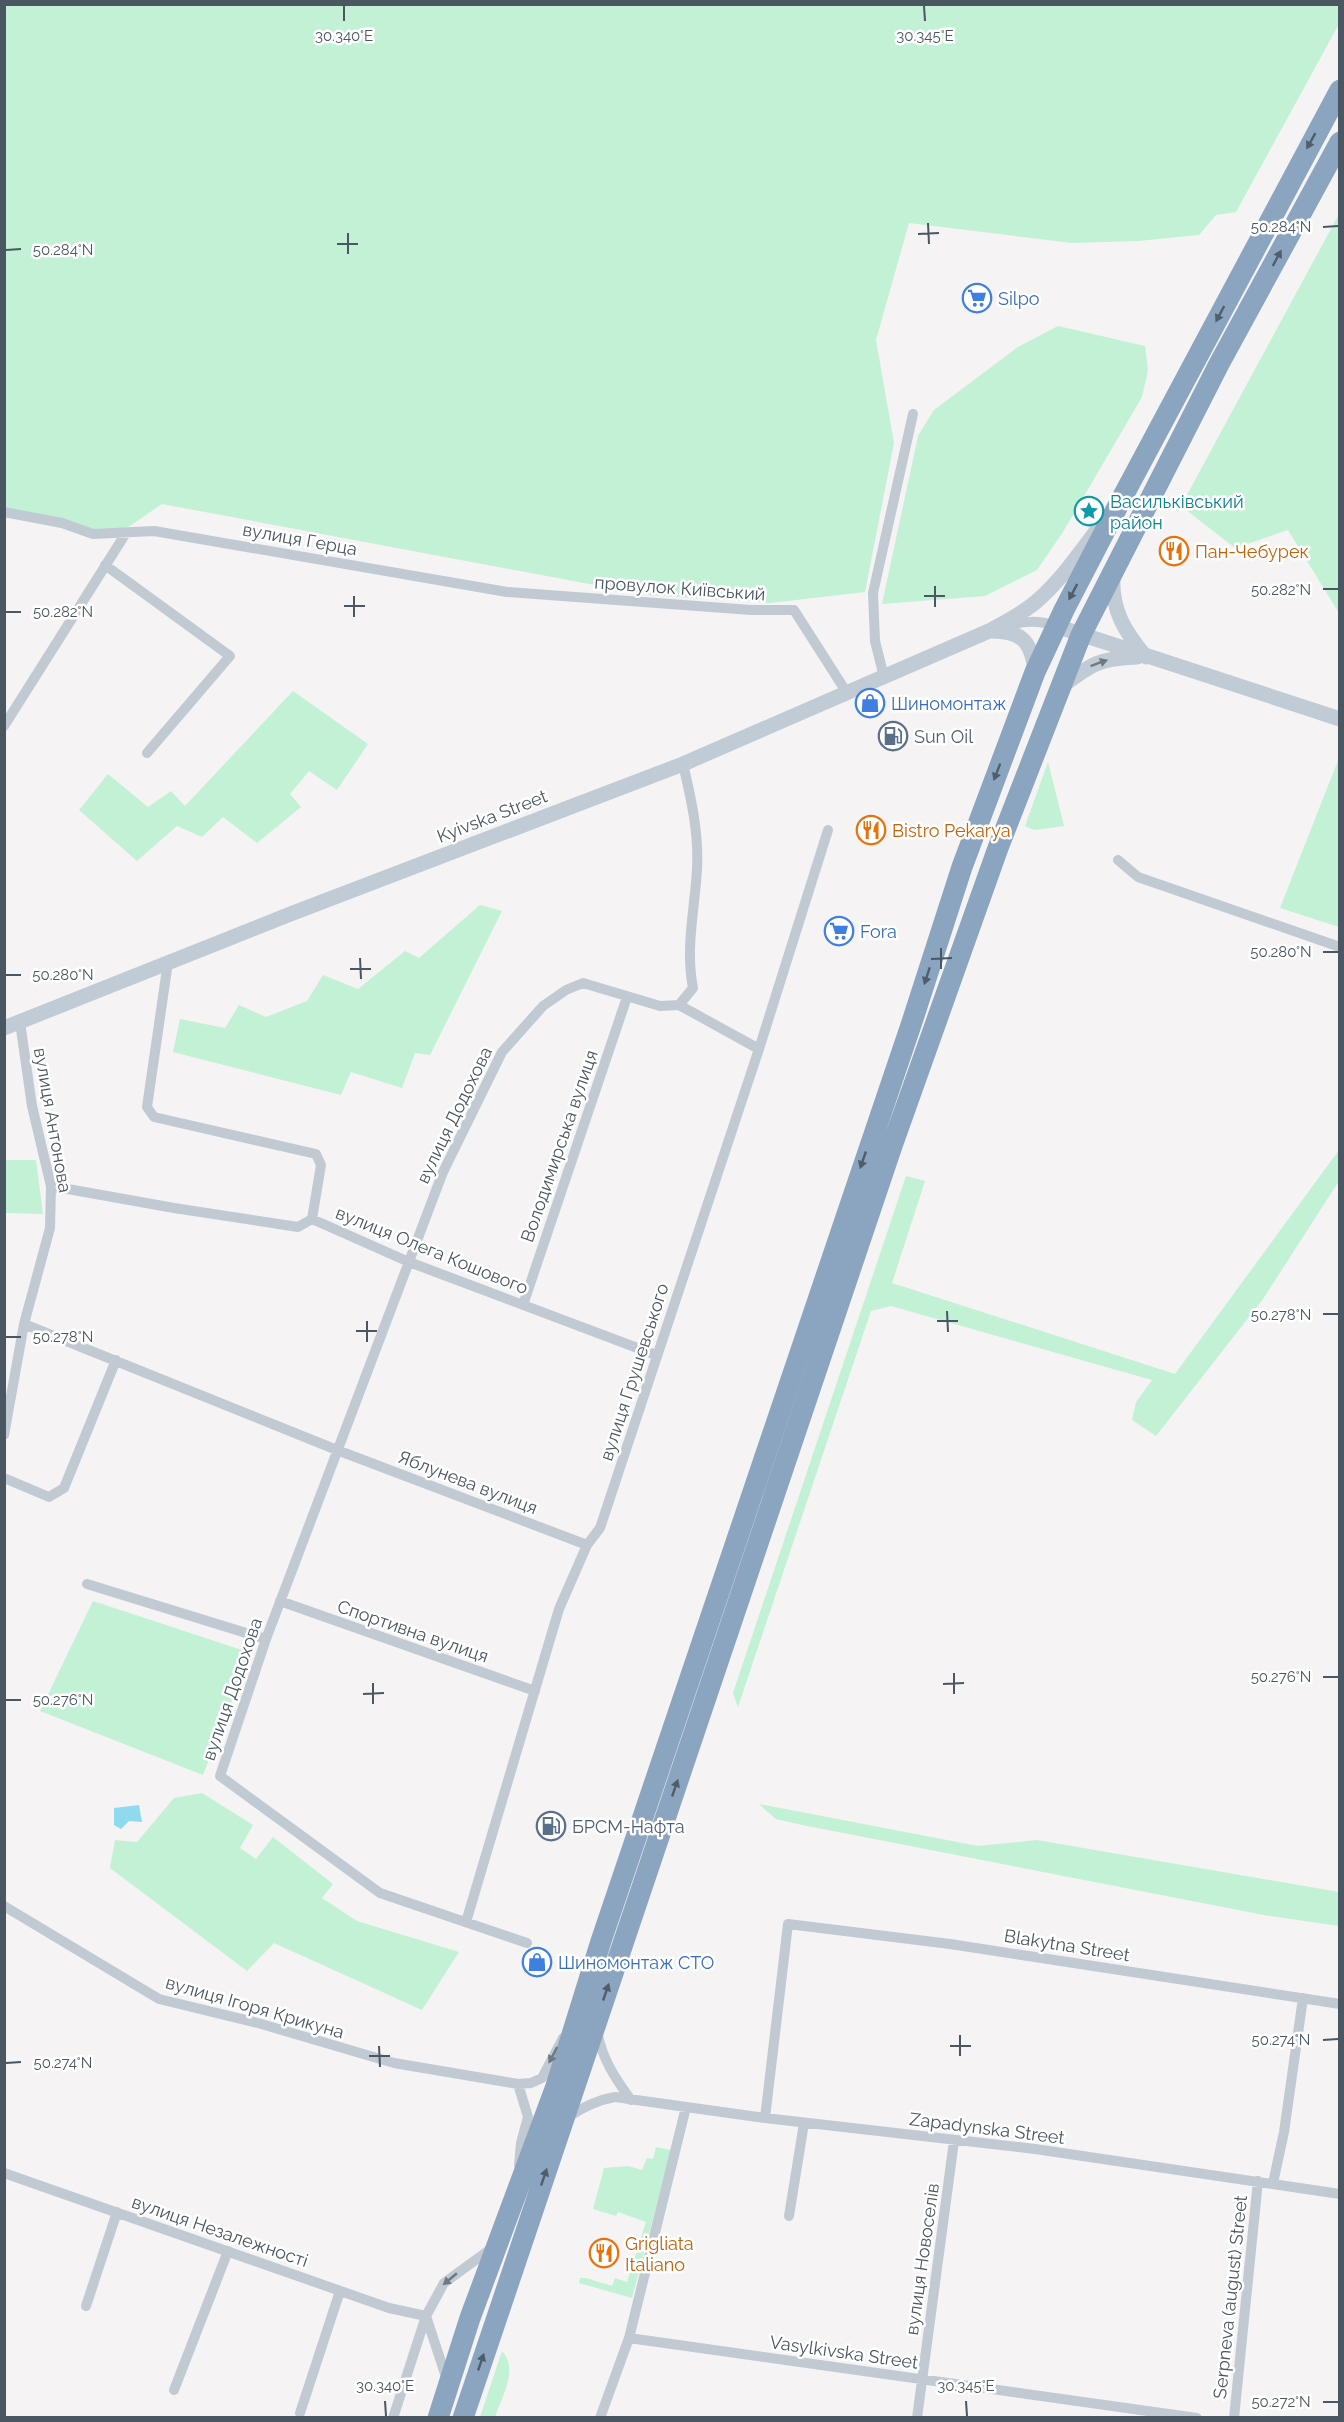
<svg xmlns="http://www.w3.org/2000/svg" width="1344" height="2422" font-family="Raleway,sans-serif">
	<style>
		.green { fill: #c3f1d5 }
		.water { fill: #90daee }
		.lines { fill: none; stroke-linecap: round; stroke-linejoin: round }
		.street { stroke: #c1cad2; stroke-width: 10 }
		.secondary { stroke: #c1cbd6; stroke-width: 15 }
		.highway { stroke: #8ba5c1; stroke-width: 21 }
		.oneway { fill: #505e6b }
		.oneway2 { fill: #6e7984 }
		.oneway3 { fill: #6e7983 }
		.ticks { fill: none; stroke: #4a5661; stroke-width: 2 }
		.labels { text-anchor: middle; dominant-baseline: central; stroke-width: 5; stroke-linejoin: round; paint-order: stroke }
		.shop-label { font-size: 18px; fill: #366cbe; stroke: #fff; text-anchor: start }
		.culture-label { font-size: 18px; fill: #0d838f; stroke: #fff; text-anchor: start }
		.street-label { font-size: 18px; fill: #4a5661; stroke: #fff }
		.food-label { font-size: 18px; fill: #c56008; stroke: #fff; text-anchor: start }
		.service-label { font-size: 18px; fill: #4e5e75; stroke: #fff; text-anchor: start }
		.ticks-label { font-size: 15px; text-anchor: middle; fill: #4a5661; stroke: #fff; stroke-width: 5; stroke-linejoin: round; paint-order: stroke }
	</style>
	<rect width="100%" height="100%" fill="#f5f3f3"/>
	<path class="green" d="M5,5H1339V24L1236,212L1216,215L1199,235L1138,241L1072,243L909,223L876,340L894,443L865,592L770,603L648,595L162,504L127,528L93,534L5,509Z
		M1339,214V613L1288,530L1235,548L1181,506Z
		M1058,326L1145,346L1148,370L1142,397L1063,532L1037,570L985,596L882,604L918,436L934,410L1018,347Z
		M293,691L368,744L337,790L309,771L290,794L301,807L257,843L223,817L202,837L177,826L137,861L79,810L108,774L148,807L171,791L185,806Z
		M1339,758V927L1280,908Z
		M1048,762L1064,826L1034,830L1025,826Z
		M480,905L502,911L430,1055L415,1053L402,1088L351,1072L341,1095L173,1052L180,1019L225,1028L239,1005L266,1017L307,1001L323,975L358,989L405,951L419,958Z
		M1339,1150V1181L1263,1299L1156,1436L1132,1420L1136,1402L1152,1380L891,1306L871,1311L738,1707L733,1693L906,1176L925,1181L892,1283L1175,1374Z
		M5,1160H36L43,1214L5,1213Z
		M93,1601L251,1653L203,1775L40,1711Z
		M202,1793L253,1825L240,1848L256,1859L273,1837L333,1884L322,1898L357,1921L459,1952L422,2010L274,1943L247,1971L110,1868L115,1840L137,1842L174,1798Z
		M759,1804L978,1846L1037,1840L1339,1892V1926L1264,1915L802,1825L776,1819Z
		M656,2147L671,2150L632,2298L579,2283L580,2278H586L612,2286L615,2278L627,2282L646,2222L618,2212L616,2216L593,2209L604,2168L628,2166L642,2170L647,2158L653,2159Z
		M502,2351C519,2369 502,2396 495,2417H480Z"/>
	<path class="water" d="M139,1805L142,1822L129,1821L121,1829L114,1825V1808Z"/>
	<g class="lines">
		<path class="street" d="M4,512L62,523L93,534L154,531L507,592L751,610H794L847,693
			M105,565L230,656L147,753
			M1006,626C1024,621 1038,620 1056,626
			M884,677L875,641L873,593L913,414
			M4,726L126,533
			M1118,860L1138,877L1340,947
			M168,962L147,1107L154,1117L316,1154L321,1165L312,1219
			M679,1005L759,1049
			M51,1186L174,1208L298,1227L312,1219L409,1262L656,1355
			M523,1305L627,997
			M24,1324L337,1450L587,1545
			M4,1435L24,1324L50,1228L51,1186L32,1106L20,1022
			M4,1478L49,1497L64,1488L116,1360
			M87,1584L266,1639
			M280,1601L535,1691
			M4,1906L159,1999L258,2023L394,2063L518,2084L531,2083L542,2078L563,2038
			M466,1922L559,1609L587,1545L600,1528L759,1049L828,830
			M527,1943L380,1893L220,1776L266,1639L443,1172L502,1052L543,1006L566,990L583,983L660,1006L679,1005L693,988C685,948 695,908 697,869C699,833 691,798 683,764
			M597,2031C602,2058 614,2077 631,2100
			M518,2084L528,2117L521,2143L519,2165
			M568,2117C583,2107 597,2100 615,2097L765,2118L1035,2149L1340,2194
			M765,2118L788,1924L950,1944L1340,2004
			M4,2173L389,2308L426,2316L393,2418
			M1273,2183L1284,2132L1303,1998
			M789,2216L804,2123
			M86,2306L117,2212
			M629,2338L1197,2418
			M447,2380L426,2316L444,2283L492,2248
			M174,2390L228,2251
			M300,2413L340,2291
			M600,2418L629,2338L686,2107
			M917,2418L954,2141
			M1234,2418L1258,2181"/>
		<path class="secondary" d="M1113,576C1111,610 1125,632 1146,657
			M1056,626L1340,719
			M992,631C1022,631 1032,642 1035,672
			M1061,687C1091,664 1100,658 1137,657
			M4,1028L293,913L683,764L989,631C1005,622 1022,614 1037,601C1060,581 1078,555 1097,530"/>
		<path class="highway" d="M438,2418L470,2318L555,2089L601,1941L912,1022L962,867L1035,672L1064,610L1122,498L1340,90
			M463,2418L892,1146L998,848L1081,635L1219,364L1340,142"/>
	</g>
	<defs><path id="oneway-solid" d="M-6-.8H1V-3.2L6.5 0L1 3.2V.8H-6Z" transform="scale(1.5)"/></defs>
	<g class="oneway">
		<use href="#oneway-solid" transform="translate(1311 141) rotate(119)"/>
		<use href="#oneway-solid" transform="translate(1277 258) rotate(-62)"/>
		<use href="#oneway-solid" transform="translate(1220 314) rotate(118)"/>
		<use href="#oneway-solid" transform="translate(1073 592) rotate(118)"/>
		<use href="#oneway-solid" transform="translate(997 772) rotate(111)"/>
		<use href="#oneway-solid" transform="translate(927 976) rotate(108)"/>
		<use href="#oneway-solid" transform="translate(863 1160) rotate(109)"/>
		<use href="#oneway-solid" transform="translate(675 1788) rotate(-71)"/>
		<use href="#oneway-solid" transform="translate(606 1992) rotate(-71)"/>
		<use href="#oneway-solid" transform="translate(544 2177) rotate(-71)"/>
		<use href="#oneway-solid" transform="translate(481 2362) rotate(-71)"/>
	</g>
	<use class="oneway2" href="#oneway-solid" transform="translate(1099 663) rotate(-20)"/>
	<g class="oneway3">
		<use href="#oneway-solid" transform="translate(553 2055) rotate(117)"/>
		<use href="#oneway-solid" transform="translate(450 2279) rotate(140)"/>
	</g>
	<path class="ticks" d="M344,6V21M924,6L925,21M928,223L929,244M1323,227L1338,226M348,233V254M918,234L939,233M337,244H358M6,250L21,249M935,586V607M1323,589H1338M354,596V617M924,596H945M344,606H365M6,612H21M941,948V969M1323,952H1338M360,958L361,979M931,959L952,958M350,969H371M6,975H21M947,1311L948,1332M1323,1314H1338M367,1321V1342M937,1321H958M356,1331H377M6,1337H21M954,1673V1694M1323,1677H1338M373,1683V1704M943,1684L964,1683M363,1694L384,1693M6,1700H21M960,2035V2056M1323,2040L1338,2039M379,2046L380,2067M950,2046H971M369,2056H390M6,2063L21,2062M385,2401L386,2416M966,2401L967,2416M1323,2402H1338"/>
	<defs>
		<g id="supermarket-ring" transform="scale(1.5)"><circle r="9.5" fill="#fff" stroke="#3f7fe0" stroke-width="1.5"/><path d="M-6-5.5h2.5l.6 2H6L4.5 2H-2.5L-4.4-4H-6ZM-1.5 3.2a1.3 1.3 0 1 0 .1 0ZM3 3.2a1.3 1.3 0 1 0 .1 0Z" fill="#3f7fe0"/></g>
		<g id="sight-ring" transform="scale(1.5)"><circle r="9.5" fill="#fff" stroke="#0f9aa8" stroke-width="1.5"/><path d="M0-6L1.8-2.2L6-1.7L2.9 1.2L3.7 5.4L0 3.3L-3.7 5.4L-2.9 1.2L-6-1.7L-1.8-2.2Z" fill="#0f9aa8"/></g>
		<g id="restaurant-ring" transform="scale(1.5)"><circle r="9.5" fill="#fff" stroke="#e8710a" stroke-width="1.5"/><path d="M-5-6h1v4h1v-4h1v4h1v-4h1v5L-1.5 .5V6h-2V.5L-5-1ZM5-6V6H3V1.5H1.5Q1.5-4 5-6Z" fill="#e8710a"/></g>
		<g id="shop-ring" transform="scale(1.5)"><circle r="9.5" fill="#fff" stroke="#3f7fe0" stroke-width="1.5"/><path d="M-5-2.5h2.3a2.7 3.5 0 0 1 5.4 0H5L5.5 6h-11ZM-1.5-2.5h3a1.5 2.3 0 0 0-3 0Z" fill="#3f7fe0"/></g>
		<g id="fuel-ring" transform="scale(1.5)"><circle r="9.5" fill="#fff" stroke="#5c6f8a" stroke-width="1.5"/><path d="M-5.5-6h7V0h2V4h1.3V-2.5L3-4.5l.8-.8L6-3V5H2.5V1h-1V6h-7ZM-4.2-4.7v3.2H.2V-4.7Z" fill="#5c6f8a"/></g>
	</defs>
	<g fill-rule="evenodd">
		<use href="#supermarket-ring" x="977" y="298"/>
		<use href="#sight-ring" x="1089" y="511"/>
		<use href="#restaurant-ring" x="1174" y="551"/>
		<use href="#shop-ring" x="870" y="703"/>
		<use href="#fuel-ring" x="893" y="736"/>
		<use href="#restaurant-ring" x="871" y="830"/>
		<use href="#supermarket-ring" x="839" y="931"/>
		<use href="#fuel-ring" x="551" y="1826"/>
		<use href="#shop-ring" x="537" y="1962"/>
		<use href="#restaurant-ring" x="604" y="2253"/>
	</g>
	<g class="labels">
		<g class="shop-label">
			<text x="998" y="298">Silpo</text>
			<text x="891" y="703">Шиномонтаж</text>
			<text x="860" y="931">Fora</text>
			<text x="558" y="1962">Шиномонтаж СТО</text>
		</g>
		<g class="culture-label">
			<text x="1110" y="501">Васильківський<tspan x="1110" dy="21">район</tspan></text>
		</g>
		<g class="street-label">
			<text transform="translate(300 539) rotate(10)">вулиця Герца</text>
			<text transform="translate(680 588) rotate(4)">провулок Київський</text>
			<text transform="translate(492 816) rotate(-21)">Kyivska Street</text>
			<text transform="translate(454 1115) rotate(-64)">вулиця Додохова</text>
			<text transform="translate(53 1120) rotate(80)">вулиця Антонова</text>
			<text transform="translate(559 1146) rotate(-71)">Володимирська вулиця</text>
			<text transform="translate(432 1250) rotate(22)">вулиця Олега Кошового</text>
			<text transform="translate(634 1372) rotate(-72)">вулиця Грушевського</text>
			<text transform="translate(468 1482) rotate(21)">Яблунева вулиця</text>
			<text transform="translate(413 1631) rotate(19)">Спортивна вулиця</text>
			<text transform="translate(232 1689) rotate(-71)">вулиця Додохова</text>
			<text transform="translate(1067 1945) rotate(9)">Blakytna Street</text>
			<text transform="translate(255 2007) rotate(16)">вулиця Ігоря Крикуна</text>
			<text transform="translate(987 2128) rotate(7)">Zapadynska Street</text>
			<text transform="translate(220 2231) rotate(19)">вулиця Незалежності</text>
			<text transform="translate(922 2259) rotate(-82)">вулиця Новоселів</text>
			<text transform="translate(1230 2297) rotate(-84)">Serpneva (august) Street</text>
			<text transform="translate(844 2352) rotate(8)">Vasylkivska Street</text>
		</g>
		<g class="food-label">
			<text x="1195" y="551">Пан-Чебурек</text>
			<text x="892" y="830">Bistro Pekarya</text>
			<text x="625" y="2243">Grigliata<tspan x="625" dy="21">Italiano</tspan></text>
		</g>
		<g class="service-label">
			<text x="914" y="736">Sun Oil</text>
			<text x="572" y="1826">БРСМ-Нафта</text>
		</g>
	</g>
	<g class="ticks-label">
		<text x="344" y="41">30.340°E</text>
		<text x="925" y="41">30.345°E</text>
		<text x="1281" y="232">50.284°N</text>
		<text x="63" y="255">50.284°N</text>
		<text x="1281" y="595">50.282°N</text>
		<text x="63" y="617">50.282°N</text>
		<text x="1281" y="957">50.280°N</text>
		<text x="63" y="980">50.280°N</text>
		<text x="1281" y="1320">50.278°N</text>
		<text x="63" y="1342">50.278°N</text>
		<text x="1281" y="1682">50.276°N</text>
		<text x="63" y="1705">50.276°N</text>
		<text x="1281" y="2045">50.274°N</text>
		<text x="63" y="2068">50.274°N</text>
		<text x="385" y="2391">30.340°E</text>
		<text x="966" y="2391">30.345°E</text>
		<text x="1281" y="2407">50.272°N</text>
	</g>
	<rect width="1344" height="2422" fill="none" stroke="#4a5661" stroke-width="12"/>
</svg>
